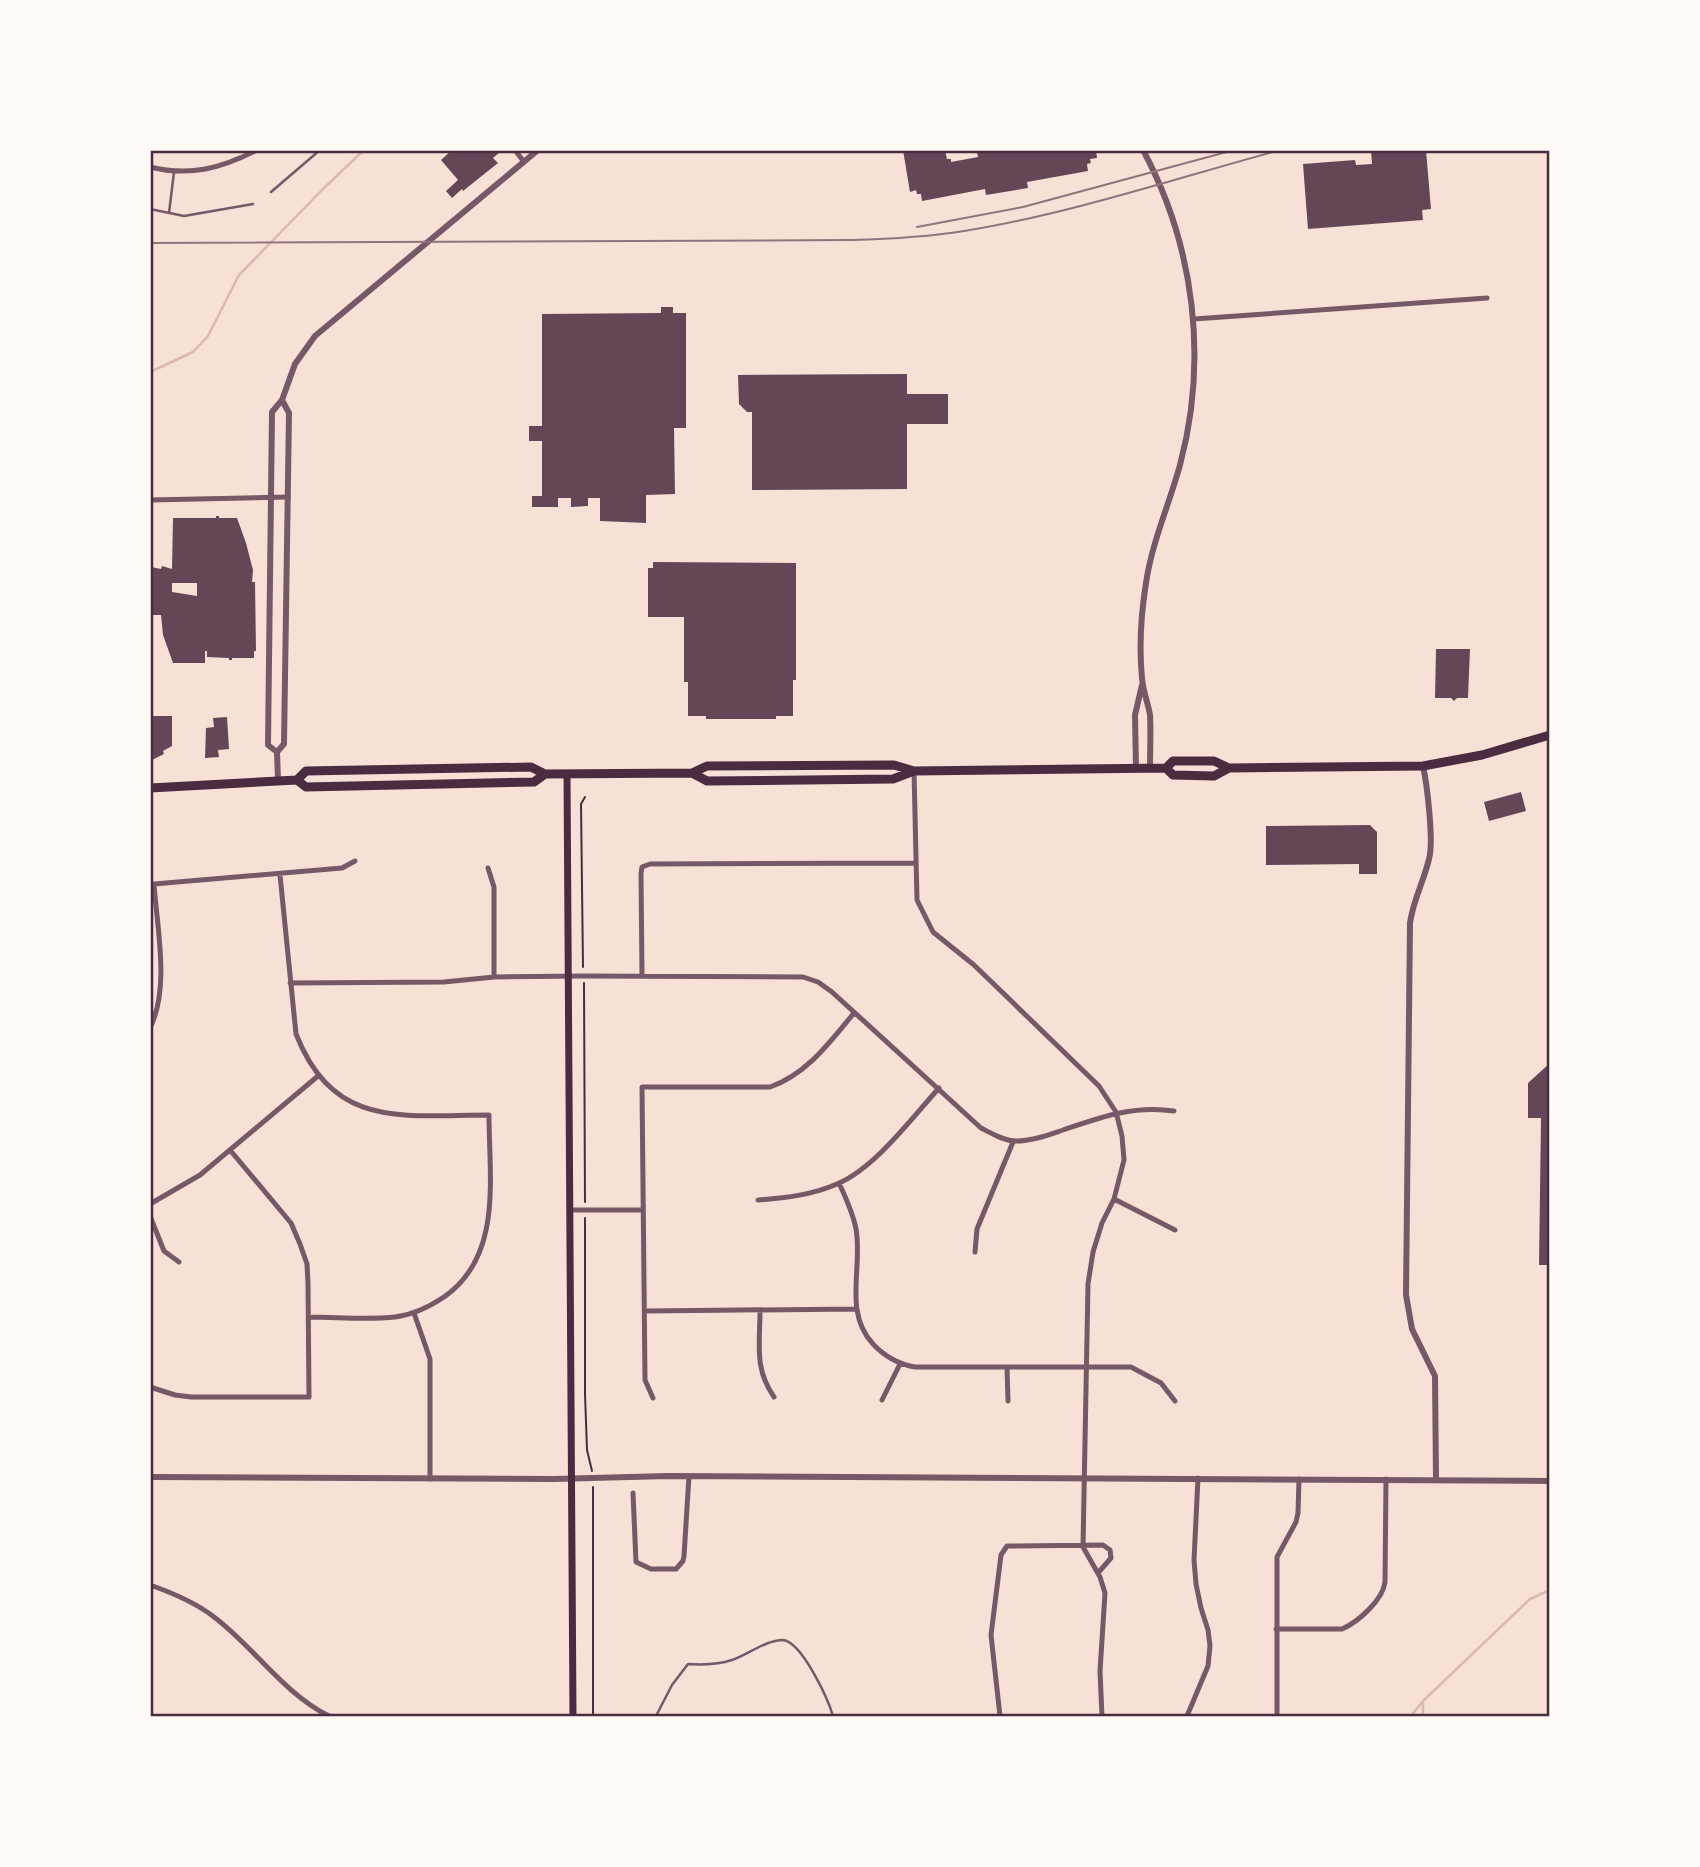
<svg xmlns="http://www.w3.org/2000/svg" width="1700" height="1867" font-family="'Noto Serif',serif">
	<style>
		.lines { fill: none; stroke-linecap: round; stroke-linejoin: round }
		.stream { stroke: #dcb8b0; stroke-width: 2.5 }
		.building { fill: #644757; fill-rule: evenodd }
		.path { stroke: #4a2c40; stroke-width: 2 }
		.service { stroke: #755966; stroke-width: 2.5 }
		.minor { stroke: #755966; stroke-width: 5 }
		.tertiary { stroke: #755966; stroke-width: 6 }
		.secondary { stroke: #4a2c40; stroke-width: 7 }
		.trunk { stroke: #4a2c40; stroke-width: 9 }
		.tram { stroke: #8f747c; stroke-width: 2 }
		.neatline { fill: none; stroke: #4a2c40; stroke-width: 2.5 }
	</style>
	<rect width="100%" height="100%" fill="#f7e1d7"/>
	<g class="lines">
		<path class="stream" d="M150,372L193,352L208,336L239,275L324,188L364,150
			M1411,1716L1423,1701L1530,1599L1550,1590
			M1423,1716V1702"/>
	</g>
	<path class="building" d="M452,150H499L500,152L493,158L498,163L463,191L462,189L452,198L446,191L458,180L441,160Z
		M903,150H945L947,159H951V162L978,157L977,152L983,150H1096L1097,158L1090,159L1091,163L1087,164L1088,171L1027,182L1028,188L986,195L985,189L922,201L921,194H917L916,190L910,192Z
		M1371,150H1426L1431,209L1422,210L1423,220L1308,229L1303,164L1355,160L1356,165L1372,164Z
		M661,307H673V313H686V428H674L675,494L646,495V523L600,521V498H588V506L571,507V498H558V507H532V496H542V441H529V426H542V314L661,313Z
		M907,374V394H948V424H907V489L752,490V412H747L739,404L738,375Z
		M216,516H219V518H237L246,543L253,570L252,582H255L256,651H254V658H232V660H229V658L207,657V651H205V663H173L163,635L161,615H150V569L151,567L161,569L162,566L172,569L173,518H216ZM172,583H197V596L172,592Z
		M653,562L796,563V680H793V716H776V719H706V716H688V682H684V617H648V568H653Z
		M1436,649H1470L1468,698H1457L1454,701L1451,698H1435Z
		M150,716H172V746L163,751L164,754L150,761Z
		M227,717L229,749L218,750L219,757L205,758L206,728L214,727L213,718Z
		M1521,792L1526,811L1489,821L1484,802Z
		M1370,825L1377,832V874H1359V864L1266,865V826Z
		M1550,1063V1265H1539L1541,1118H1528V1083Z"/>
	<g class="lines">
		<path class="path" d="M583,967L581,804L585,797
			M584,983L585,1202
			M585,1218V1394L587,1450L592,1471
			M593,1716V1487"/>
		<path class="service" d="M271,192L320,150
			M150,209L184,216L253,204
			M169,213L174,172
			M656,1716L672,1685L688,1664C703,1665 717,1665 732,1660C747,1655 766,1640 783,1640C802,1642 828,1699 833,1716"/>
		<path class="minor" d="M515,150L524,162
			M150,167C190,177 222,168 257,150
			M1194,319L1487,298
			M150,500L288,497
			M914,771L917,900L933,932L974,965L1099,1086L1116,1112L1122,1136L1124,1160L1114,1199L1102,1223L1093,1252L1088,1284L1083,1547L1100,1577L1105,1593L1100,1671L1102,1716
			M488,868L494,887V977
			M280,875L296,1034C334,1130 403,1115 489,1115C489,1178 503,1256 444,1297C429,1307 412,1315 395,1317C367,1320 337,1317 309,1317
			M642,975L641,874L642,867L650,864L916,863
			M290,983L444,982L494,977L584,976L803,977L818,982L832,992L981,1128C991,1133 1004,1141 1016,1141C1032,1141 1048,1135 1063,1130C1101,1117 1134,1105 1174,1111
			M150,1028C170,988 157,928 154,884L342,868L355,861
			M839,1183C846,1198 853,1213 856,1229C863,1267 843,1312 873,1344C885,1357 898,1364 915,1367H1131L1161,1383L1175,1401
			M1114,1199L1175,1230
			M758,1200C785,1198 812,1195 837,1184C875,1168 912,1118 939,1088
			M150,1204L200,1175L318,1076
			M571,1210H643
			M150,1216L164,1251L179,1262
			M975,1252L977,1229L1013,1142
			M760,1310C760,1345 754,1368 774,1397
			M645,1311L856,1309
			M414,1313L430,1359V1479
			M1007,1367L1008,1401
			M150,1387L175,1395L191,1397H309L308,1283L307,1264L300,1244L291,1223L230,1150
			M653,1398L645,1380L642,1087H770C807,1074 830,1042 854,1013
			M882,1400L900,1364
			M633,1493L636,1562L651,1569H676L683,1561L684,1556L689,1476
			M150,1585C173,1593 195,1602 214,1617C254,1647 283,1693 329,1716
			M1276,1629H1342C1358,1622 1383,1600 1385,1582L1386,1479
			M1000,1716L991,1635L1001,1555L1007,1546L1103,1545L1110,1550L1111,1558L1098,1573
			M1187,1716L1208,1666L1210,1646L1208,1630L1201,1608L1196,1584L1194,1560L1198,1478
			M1277,1716V1557L1296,1522L1298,1513L1299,1479"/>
		<path class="tertiary" d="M1143,150C1195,247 1208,360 1180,465C1169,505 1152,542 1146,583C1141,614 1139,647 1142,678C1143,691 1148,703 1150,715C1151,732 1150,751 1150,768
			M277,752L268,745L272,412L282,400L295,364L315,336L538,150
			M277,752L284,744L289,413L282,400
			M277,752L278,780
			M1423,766C1427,784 1434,842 1429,859C1424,881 1413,900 1410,923L1406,1295L1412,1329L1435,1376L1436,1479
			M1136,768L1135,715L1142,685
			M150,1477L554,1479L668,1476L1550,1481"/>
		<path class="secondary" d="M567,774L573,1716"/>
		<path class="trunk" d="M1166,768L1173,761H1214L1229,768
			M692,773L707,781L893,779L914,771
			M297,780L306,771L531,767L545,774L692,773L707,766L894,765L914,771L1166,768L1173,775L1214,776L1229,768L1423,766L1482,755L1550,735
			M150,788L297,780L306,787L534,782L545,774"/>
		<path class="tram" d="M917,227L1023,207L1234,150
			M150,243L852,240C890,239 927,237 964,231C1069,214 1177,178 1280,150"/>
	</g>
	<rect width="1700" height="1867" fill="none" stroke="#fffaf5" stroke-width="304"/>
	<rect x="152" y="152" width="1396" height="1563" class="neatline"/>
</svg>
